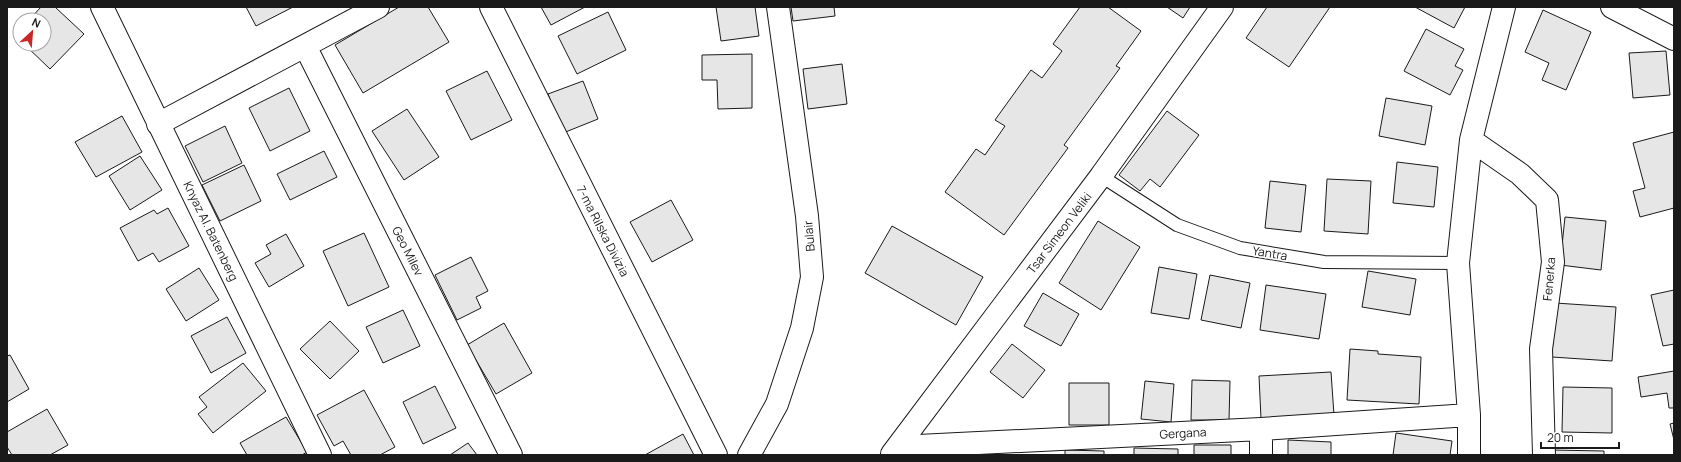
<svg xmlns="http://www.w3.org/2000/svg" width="1681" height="462" font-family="Manrope,sans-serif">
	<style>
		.building { fill: #e6e6e6; stroke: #1a1a1a }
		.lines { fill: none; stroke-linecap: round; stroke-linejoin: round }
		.lane-casing { stroke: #1a1a1a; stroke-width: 14 }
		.street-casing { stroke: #1a1a1a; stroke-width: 24 }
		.secondary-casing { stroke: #1a1a1a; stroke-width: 24 }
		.lane { stroke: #fff; stroke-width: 12 }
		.street { stroke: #fff; stroke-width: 22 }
		.secondary { stroke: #fff; stroke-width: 22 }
		.labels { text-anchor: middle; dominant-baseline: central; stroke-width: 3; stroke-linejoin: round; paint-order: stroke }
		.street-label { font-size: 12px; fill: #1a1a1a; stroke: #fff }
	</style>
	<rect width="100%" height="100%" fill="#fff"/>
	<path class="building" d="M41,7H55L84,34L50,69L24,44H44V20H29Z
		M246,7H293L256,26Z
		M399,7H428L449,42L363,93L335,45Z
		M541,7H585L551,25Z
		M716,7H755L759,36L721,41Z
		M791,7H834L835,16L793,21Z
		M1080,7H1108L1141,31L1116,66L1120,68L1064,145L1068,148L1004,235L945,192L976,149L985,155L1005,126L995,120L1031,70L1042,78L1062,51L1053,44Z
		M1167,7H1190L1183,18Z
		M1267,7H1330L1289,67L1246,38Z
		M1415,7H1465L1454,28Z
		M1543,10L1591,32L1566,90L1542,80L1549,63L1525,52Z
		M608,12L626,50L577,74L558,36Z
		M20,29V40L14,35Z
		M1426,29L1464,49L1455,66L1463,70L1450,95L1404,71Z
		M1666,51L1670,95L1633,98L1629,53Z
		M752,54V108L718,109L717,80H702V55Z
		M842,64L847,104L808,109L803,69Z
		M487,71L512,120L471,140L446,91Z
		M583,81L598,119L563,133L548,94Z
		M289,88L310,131L270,151L249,108Z
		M1386,98L1432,106L1425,145L1379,136Z
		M407,109L439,157L404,180L372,131Z
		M1167,111L1199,135L1160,187L1150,179L1140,191L1119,175Z
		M122,116L142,152L96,177L75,142Z
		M225,126L242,163L203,182L185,146Z
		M1674,132V208L1640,217L1633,191L1645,188L1633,143Z
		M324,151L337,177L290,200L277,174Z
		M140,156L162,190L130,210L109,176Z
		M1397,162L1438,167L1434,207L1393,203Z
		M244,165L261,201L220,221L202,185Z
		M1327,179L1371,181L1368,234L1324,231Z
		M1270,181L1306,185L1301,232L1265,228Z
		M671,200L693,240L652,262L630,222Z
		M168,208L189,246L159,262L153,253L138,261L120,228L154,210L157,214Z
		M1565,217L1606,221L1601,270L1560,265Z
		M1098,221L1140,247L1101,310L1059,283Z
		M892,226L983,277L956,325L865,273Z
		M364,233L389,287L348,306L323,251Z
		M286,234L304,266L269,287L255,263L271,254L266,245Z
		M471,257L488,291L476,297L481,308L457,320L435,275Z
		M1159,267L1197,274L1189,319L1151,313Z
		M199,268L219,300L186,321L166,289Z
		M1368,271L1416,279L1410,315L1362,307Z
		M1210,275L1250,283L1241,328L1201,320Z
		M1266,285L1326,294L1319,339L1260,330Z
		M1674,290V344L1663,346L1651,295Z
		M1043,293L1079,314L1061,346L1024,326Z
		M1555,303L1616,307L1612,361L1552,357Z
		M403,310L420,346L383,363L366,327Z
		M227,317L246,353L211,373L191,336Z
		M330,321L359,351L330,379L300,349Z
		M504,323L532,373L496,394L467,345Z
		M1012,344L1045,370L1023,398L990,372Z
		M1350,349L1378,351V354L1421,357L1419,404L1347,400Z
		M10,355L29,389L7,402V356Z
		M243,363L266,391L213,433L198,414L207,407L199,397Z
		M1674,371V408H1669L1667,393L1641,397L1638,377Z
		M1331,372L1334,415L1261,419L1259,376Z
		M1192,380L1230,381L1229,420H1191Z
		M1145,381L1174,384L1171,422L1141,419Z
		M1069,383H1109V425H1069Z
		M435,386L456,428L423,444L403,402Z
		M1563,387L1612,388V433L1562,432Z
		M364,390L395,447L380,455H351L343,441L334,446L317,415Z
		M47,409L68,445L50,455H12L7,447V432Z
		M286,417L307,452L302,455H247L240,443Z
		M1674,423V440L1670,424Z
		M1396,433L1452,441L1450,455H1393Z
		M683,434L694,455H645Z
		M1288,440L1331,442V455H1288Z
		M468,443L477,455H450Z
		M1194,445H1231V455H1194Z
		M1134,448L1178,449V455H1134Z
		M1065,450L1104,451V455H1065Z
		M1551,450L1604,451V455H1551Z"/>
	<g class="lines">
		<g class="lane-casing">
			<path id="lane" d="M1101,176L1177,225L1240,248L1324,262L1458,263"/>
		</g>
		<g class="street-casing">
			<path id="street" d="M102,7L320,455
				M305,46L511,455
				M158,124L378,7
				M1471,140L1520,174L1547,200L1553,262L1541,349L1544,455
				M1261,429V455
				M892,454L1101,176L1222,7
				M749,455L777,404L802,328L812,277L807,216L778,7
				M902,455L898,447L1261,429L1469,415
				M1469,455V415L1458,263L1471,140L1504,7"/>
		</g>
		<g class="secondary-casing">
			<path id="secondary" d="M491,7L716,455
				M1612,7L1674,39"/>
		</g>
		<use href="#lane" class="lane"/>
		<use href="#street" class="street"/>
		<use href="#secondary" class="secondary"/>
	</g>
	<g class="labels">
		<g class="street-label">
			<text transform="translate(211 231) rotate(64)">Knyaz Al. Batenberg</text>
			<text transform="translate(603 231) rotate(63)">7-ma Rilska Divizia</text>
			<text transform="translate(1059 233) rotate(-53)">Tsar Simeon Veliki</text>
			<text transform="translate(809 236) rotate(-95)">Bulair</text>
			<text transform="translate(408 251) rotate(63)">Geo Milev</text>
			<text transform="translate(1270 253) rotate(9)">Yantra</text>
			<text transform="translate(1549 279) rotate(-85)">Fenerka</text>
			<text transform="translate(1183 433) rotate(-3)">Gergana</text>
		</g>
	</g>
	<rect width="1681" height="462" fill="none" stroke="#1a1a1a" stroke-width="16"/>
	<g transform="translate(32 32) rotate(26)"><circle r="19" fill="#ffffff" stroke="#a3a3a3"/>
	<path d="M0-3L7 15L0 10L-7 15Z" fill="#c62828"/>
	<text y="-6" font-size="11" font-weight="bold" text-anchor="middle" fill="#1a1a1a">N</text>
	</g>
	<path d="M1541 442v6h78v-6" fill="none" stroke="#1a1a1a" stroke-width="2"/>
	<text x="1547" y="442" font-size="12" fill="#1a1a1a" stroke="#ffffff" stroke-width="3" paint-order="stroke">20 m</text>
</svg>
